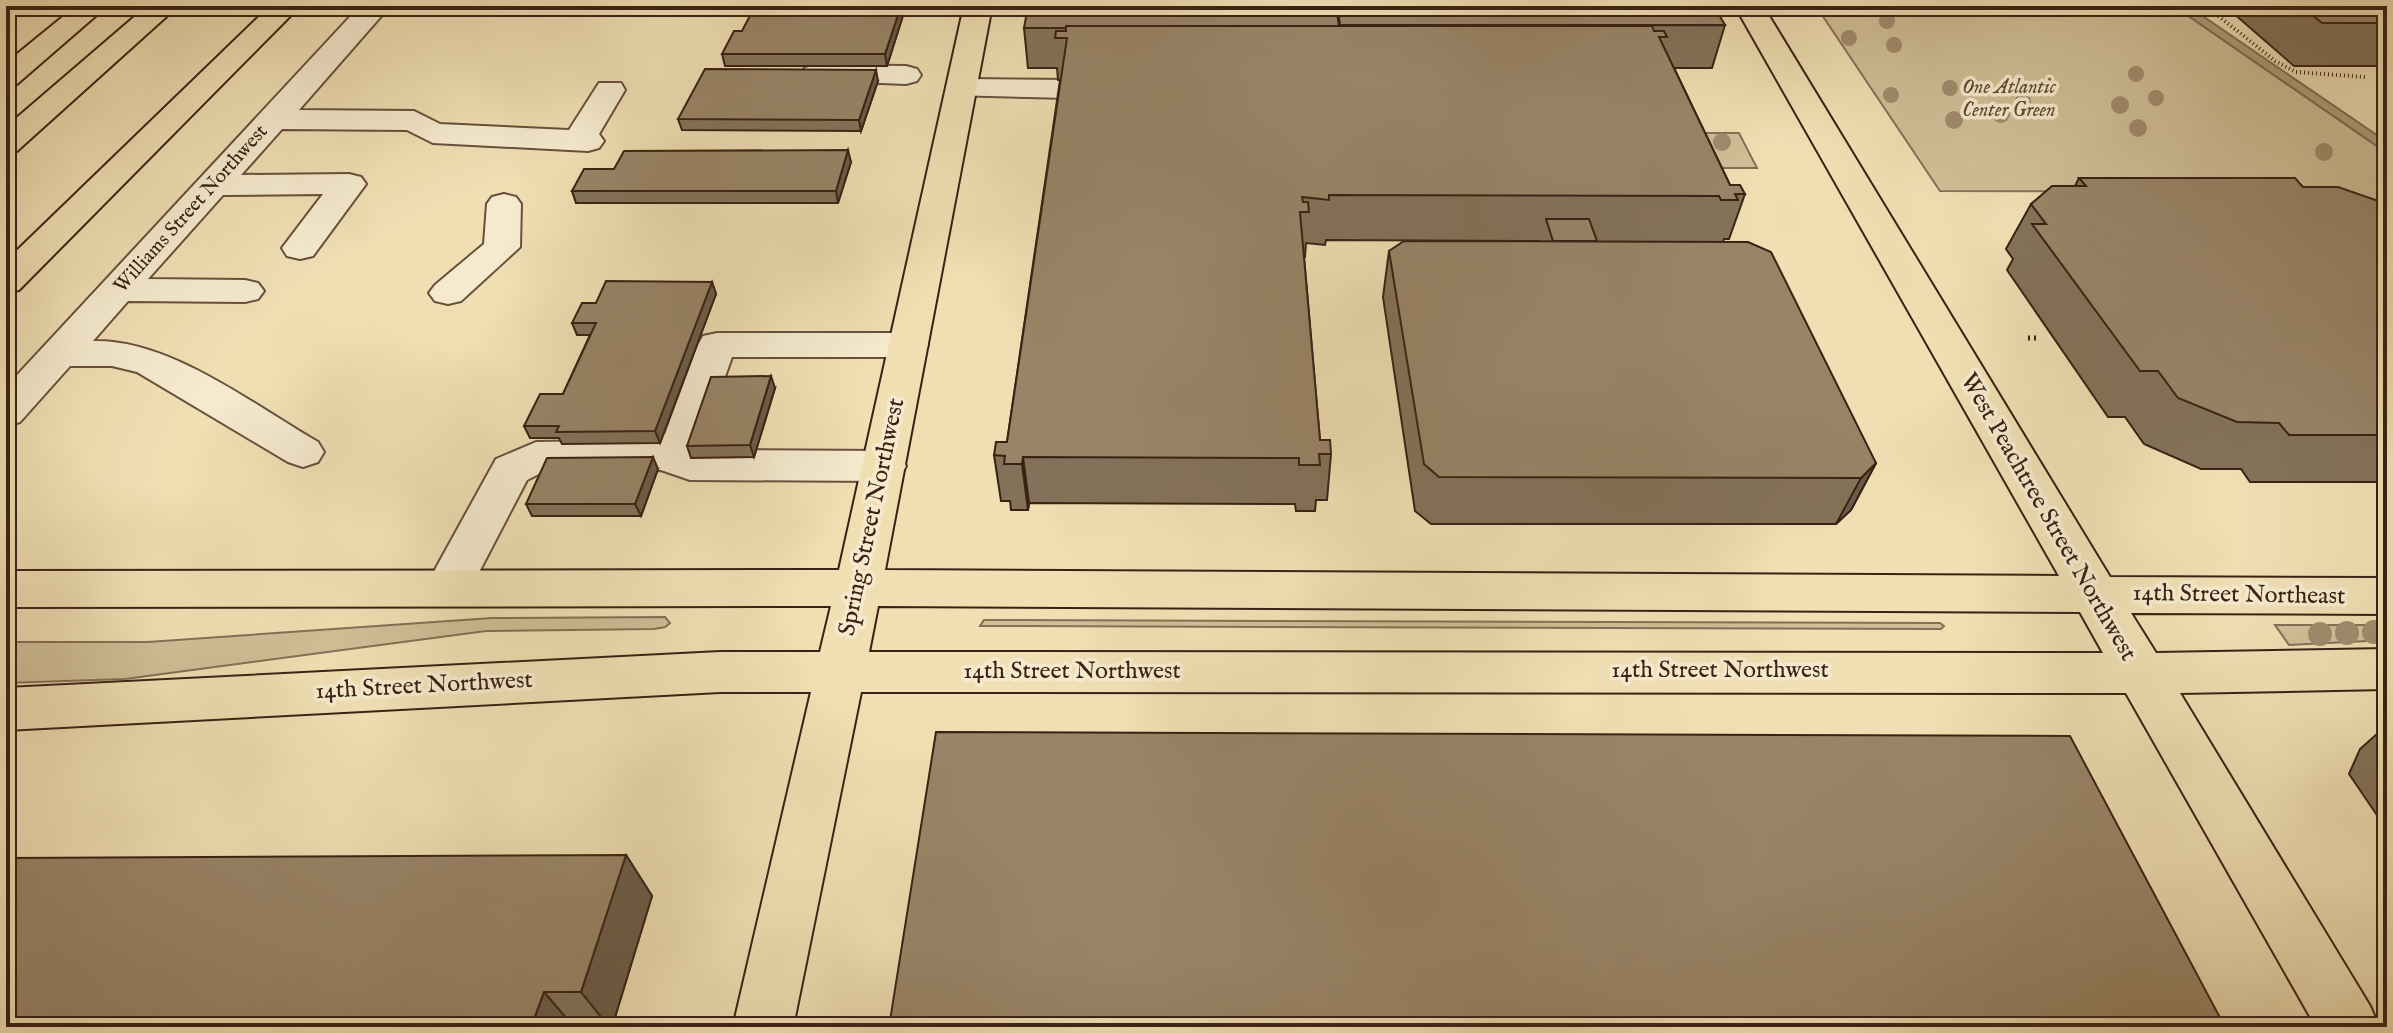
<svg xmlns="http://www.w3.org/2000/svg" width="2393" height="1033" font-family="'IM FELL English',serif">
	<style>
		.green { fill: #d0bf98; stroke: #857056; stroke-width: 2 }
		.water { fill: #b19e7d; stroke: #816c53; stroke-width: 2 }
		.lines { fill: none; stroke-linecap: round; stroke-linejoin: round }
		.minor-casing { stroke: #67503c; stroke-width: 4 }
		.major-casing { stroke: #3a2114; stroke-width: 4 }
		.highway-casing { stroke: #3a2114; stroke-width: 4 }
		.path-far1 { stroke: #3a2114; stroke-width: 4; stroke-dasharray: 1 3; stroke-linecap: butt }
		.path { stroke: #3a2114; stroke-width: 5; stroke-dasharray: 2 4; stroke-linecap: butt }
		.minor { fill: #f5eace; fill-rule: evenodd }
		.major { fill: #efdfb3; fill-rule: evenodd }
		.highway { fill: #efdfb3; fill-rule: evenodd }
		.tree { fill: #a08c6e }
		.wall { fill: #837259; stroke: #3a2114; stroke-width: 2 }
		.shaded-wall { fill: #6a5c48; stroke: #3a2114; stroke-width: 2 }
		.building { fill: #988467; stroke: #3a2114; stroke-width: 2 }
		.labels { text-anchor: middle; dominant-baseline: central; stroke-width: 7; stroke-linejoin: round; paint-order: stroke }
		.far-park-label { font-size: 20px; font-style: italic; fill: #604835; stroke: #f5eace }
		.far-street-label { font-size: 20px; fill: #3a2114; stroke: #f5eace }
		.street-label { font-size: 24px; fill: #3a2114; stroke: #f5eace }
	</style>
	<rect width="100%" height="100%" fill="#efdfb3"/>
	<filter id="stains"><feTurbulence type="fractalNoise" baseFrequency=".0025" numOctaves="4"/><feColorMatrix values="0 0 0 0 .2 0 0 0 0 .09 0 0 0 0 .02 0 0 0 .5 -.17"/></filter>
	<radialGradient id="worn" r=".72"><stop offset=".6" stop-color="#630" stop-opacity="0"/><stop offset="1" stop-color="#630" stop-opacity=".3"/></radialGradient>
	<path class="green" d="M1816,6H2174L2387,153V247L2330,192L1940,191Z
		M1699,133H1739L1757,168H1716Z
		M665,617L670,623L665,627L654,629L486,631L125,679L6,683V642H148L492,618Z
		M984,620L1940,623L1944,626L1941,629L980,626Z
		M2275,625H2387V640L2289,645Z"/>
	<path class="water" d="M2174,6H2188L2387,142V153Z"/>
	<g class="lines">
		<g class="minor-casing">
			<path id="minor" d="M360,6H390L299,110L414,111L440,124L569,130L599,83H621L625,90L599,134L604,141L599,148L588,151L433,143L407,130L282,129L241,175L349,174L361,177L366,184L313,256L300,259L287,256L282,248L323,194L223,195L148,279L245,280L258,283L264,291L258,299L245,302L128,301L93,341C170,339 252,404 318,442L324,452L318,462L303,467L288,462L137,372L112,366H70L20,422L6,426V387Z
				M816,65L906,66L917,69L921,75L917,81L906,84L805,80L801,74L805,68Z
				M961,79L1069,80L1080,82L1084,89L1080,96L1069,98L950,95L946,88L950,81Z
				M504,194L516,197L521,204L520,247L461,301L448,304L435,301L429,293L435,285L484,244L487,204L492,197Z
				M717,333H909L923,336L928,345L923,354L909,357H732L699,450L885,451L900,455L906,466L900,477L885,481L690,480L661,470L543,472L527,480L465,599L449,604L433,599L426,586L496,459L536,442L656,440L665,434L698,345L703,336Z"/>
		</g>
		<g class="major-casing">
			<path id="major" d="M964,6H992L885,570L2059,576L1735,6H1763L2110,577L2387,578V614L2131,613L2156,653L2387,649V689L2180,693L2370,1006L2379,1027H2316L2126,693L861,692L793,1027H733L811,692H720L6,730V688L720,652H820L831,606L6,607V571L839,570ZM878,606L2080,612L2103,653L869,652Z"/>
		</g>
		<g class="highway-casing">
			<path id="highway" d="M76,6H107L17,84L6,87V63Z
				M147,6H178L17,151L6,154V127Z
				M270,6H300L19,290L6,293V261Z"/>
		</g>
		<path class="path-far1" d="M2206,6L2275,61L2296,72L2365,77"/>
		<path class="path" d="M2028,338H2040"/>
		<use href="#minor" class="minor"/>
		<use href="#major" class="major"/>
		<use href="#highway" class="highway"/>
	</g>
	<g class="tree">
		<circle cx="1887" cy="21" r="8"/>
		<circle cx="1849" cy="38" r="8"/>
		<circle cx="1894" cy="45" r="8"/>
		<circle cx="2136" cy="74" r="8"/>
		<circle cx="1950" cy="88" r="8"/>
		<circle cx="1891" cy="95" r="8"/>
		<circle cx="2156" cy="98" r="8"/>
		<circle cx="2023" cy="101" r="8"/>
		<circle cx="2120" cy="105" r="9"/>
		<circle cx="2001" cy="114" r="9"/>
		<circle cx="1954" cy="120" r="9"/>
		<circle cx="2138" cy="128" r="9"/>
		<circle cx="1722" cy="142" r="9"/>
		<circle cx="2324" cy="152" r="9"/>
		<circle cx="2374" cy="632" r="12"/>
		<circle cx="2347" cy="633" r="12"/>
		<circle cx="2320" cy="634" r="12"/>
	</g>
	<path class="wall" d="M906,6L887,66H725L722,54L742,31Z
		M2225,6H2387V66H2294Z
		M1725,25L1712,68H1674L1730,185L1745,194L1729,239H1724L1723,242L1876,463L1851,510L1836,524H1431L1415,511L1383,297L1389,251L1541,241L1326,240L1325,245L1306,243L1305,257H1304L1320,440L1331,454L1327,500H1316L1315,511H1296L1295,504L1029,503L1028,510H1011L1010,501H1001L994,455L1007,442L1060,80H1058L1057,68H1028L1024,28Z
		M878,81L861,131L682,130L678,119Z
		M851,162L838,203H576L572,191Z
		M2079,178L2303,187L2387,204V482H2250L2241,469H2201L2144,444L2125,417H2108L2007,270L2013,259L2006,249L2031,204L2075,186Z
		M712,282L716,294L660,443L562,444L559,438H530L524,426L563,394L590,335H577L572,323L596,303Z
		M775,388L754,457L691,458L687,446Z
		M658,469L641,516H532L526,504Z
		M2387,725V830L2349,774L2360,749Z
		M626,855L652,896L612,1027H6Z"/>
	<path class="shaded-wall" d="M901,6H906L887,66L885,54Z
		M876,70L878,81L861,131L859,120Z
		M848,150L851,162L838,203L836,191Z
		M712,282L716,294L660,443L655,431Z
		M771,376L775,388L754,457L750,445Z
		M653,457L658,469L641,516L635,504Z
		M1023,457L1029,503L1028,510L1022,464Z
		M1876,463L1851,510L1836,524L1861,478Z
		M626,855L652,896L612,1027H609L581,992Z
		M544,992L574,1027H531Z"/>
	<path class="building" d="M755,6H901L885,54H722L734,31H742Z
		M1028,6H1336L1339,26H1066V28H1024Z
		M1337,6H1714L1725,25H1340Z
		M2301,6H2387V23H2322Z
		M1066,26H1652L1654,31H1664L1667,37H1659L1730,185H1740L1745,194H1735L1738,200H1721L1719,196L1329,195V200L1302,197L1303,202H1308L1309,212H1300L1320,440H1330L1331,454H1319L1320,465H1299V458L1023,457L1022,464H1004L1005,456L994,455L996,442H1007L1067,38H1055L1056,31H1066Z
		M705,69L876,70L859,120L678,119Z
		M848,150L836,191H572L584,169H614L624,151Z
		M2079,178H2295L2303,187H2338L2387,204V435H2289L2279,423L2237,422L2178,398L2158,371H2140L2032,224H2046L2031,204L2052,186H2086Z
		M1546,219H1589L1597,241H1553Z
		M1404,241L1748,242L1771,252L1876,463L1861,478L1439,477L1424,464L1389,251Z
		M606,281L712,282L655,431L556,432L559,426H524L540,394H563L596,323H572L582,303H596Z
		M771,376L750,445L687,446L711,377Z
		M653,457L635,504H526L547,458Z
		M936,732L2070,736L2225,1027H889Z
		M626,855L581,992H544L531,1027H6V858Z"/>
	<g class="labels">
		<g class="far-park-label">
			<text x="2009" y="87">One Atlantic<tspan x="2009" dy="23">Center Green</tspan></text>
		</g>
		<g class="far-street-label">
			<text transform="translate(191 209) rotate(-48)">Williams Street Northwest</text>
		</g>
		<g class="street-label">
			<text transform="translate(872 517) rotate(-78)">Spring Street Northwest</text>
			<text transform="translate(2048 517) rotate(60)">West Peachtree Street Northwest</text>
			<text transform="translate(2239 595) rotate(1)">14th Street Northeast</text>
			<text x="1720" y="670">14th Street Northwest</text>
			<text x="1072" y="671">14th Street Northwest</text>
			<text transform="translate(424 686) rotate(-3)">14th Street Northwest</text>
		</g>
	</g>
	<rect width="2393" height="1033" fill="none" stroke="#efdfb3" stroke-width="32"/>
	<rect x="8" y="8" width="2377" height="1017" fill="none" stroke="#3a2114" stroke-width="4"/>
	<rect x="16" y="16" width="2361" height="1001" fill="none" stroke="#3a2114" stroke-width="2"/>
	<rect width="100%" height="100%" filter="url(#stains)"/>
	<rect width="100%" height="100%" fill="url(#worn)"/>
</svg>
